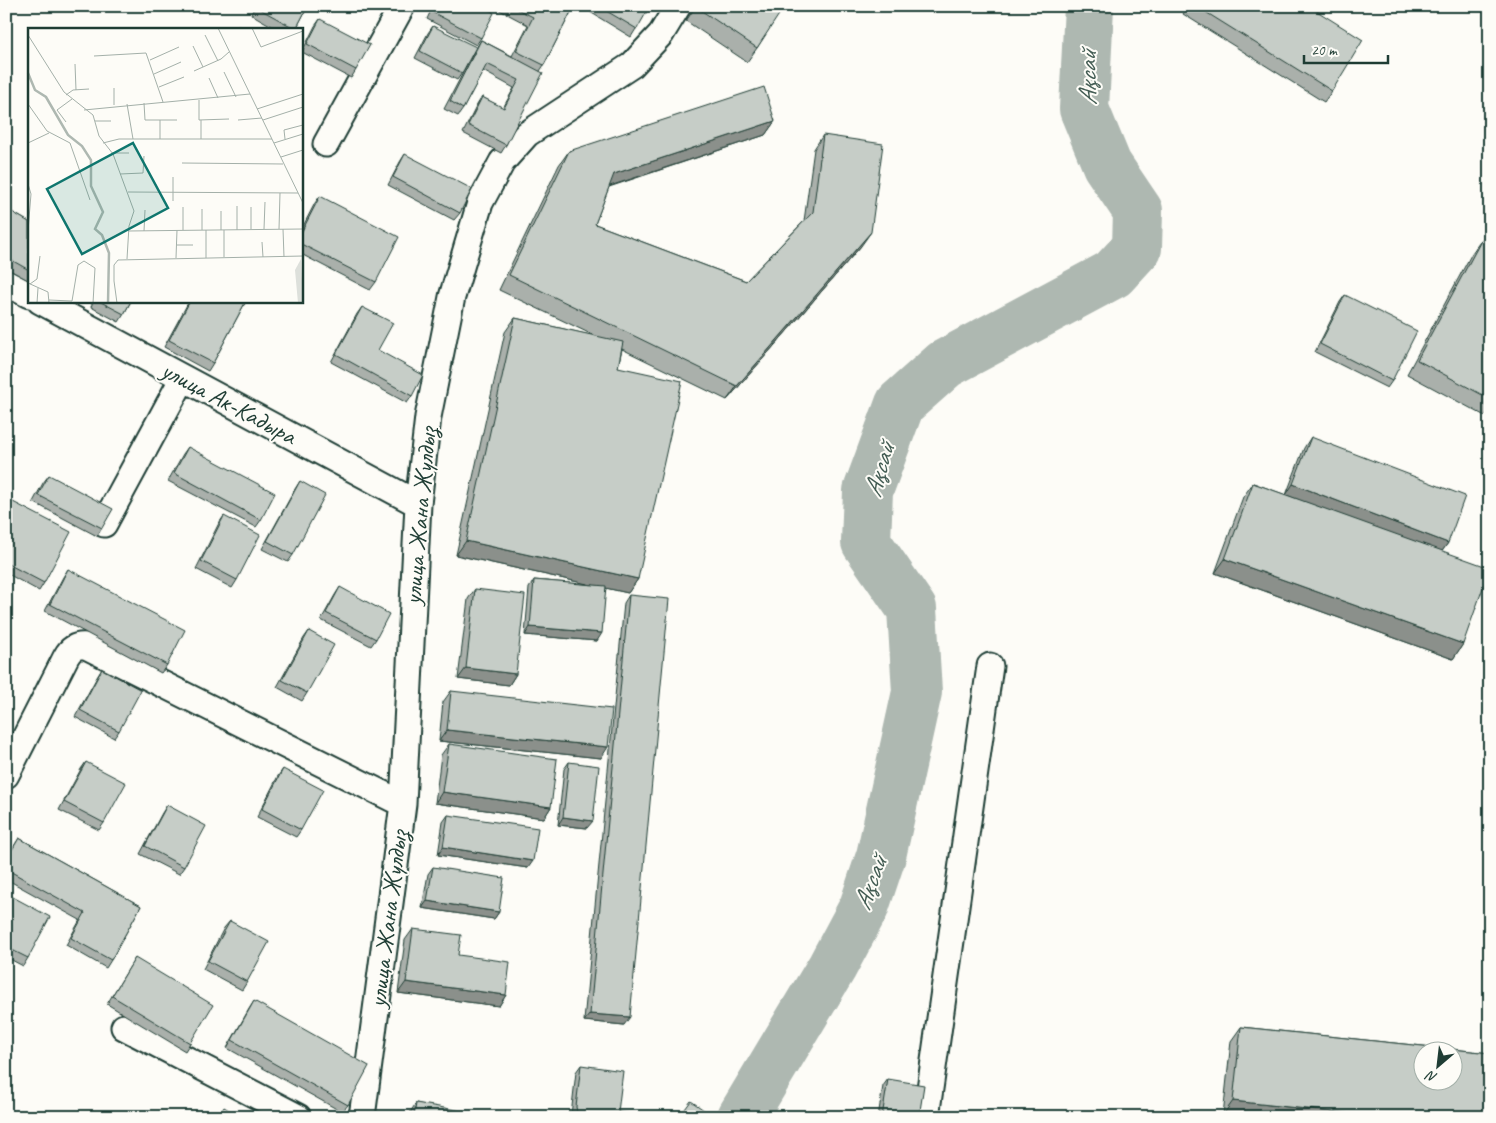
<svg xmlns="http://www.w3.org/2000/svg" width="1496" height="1123" font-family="Caveat,sans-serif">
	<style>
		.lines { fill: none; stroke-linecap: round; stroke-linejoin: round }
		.river { stroke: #aeb8b1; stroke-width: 50 }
		.street-casing { stroke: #1f3d34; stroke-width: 29 }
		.street { stroke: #fdfcf7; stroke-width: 25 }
		.wall { fill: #aab0ab; stroke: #1f3d34 }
		.shaded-wall { fill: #8b908b; stroke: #1f3d34 }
		.building { fill: #c6cdc7; stroke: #1f3d34; fill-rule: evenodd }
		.labels { text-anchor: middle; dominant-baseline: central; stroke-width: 4; stroke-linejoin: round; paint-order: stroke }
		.street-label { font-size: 25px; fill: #1f3d34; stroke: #fdfcf7 }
		.water-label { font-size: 26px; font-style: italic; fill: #435c53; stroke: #fdfcf7 }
		.inset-river { fill: none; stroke: #aeb8b1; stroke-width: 2.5 }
		.inset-road { fill: none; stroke: #a4b0a9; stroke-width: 1 }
		.view { fill: #0f766e; fill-opacity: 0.15; stroke: #0f766e; stroke-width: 2.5 }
		.inset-edge { fill: none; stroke: #1f3d34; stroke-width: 2.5 }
	</style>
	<rect width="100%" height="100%" fill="#fdfcf7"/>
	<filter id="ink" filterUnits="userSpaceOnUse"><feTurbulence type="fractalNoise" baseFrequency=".02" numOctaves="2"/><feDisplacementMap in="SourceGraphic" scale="10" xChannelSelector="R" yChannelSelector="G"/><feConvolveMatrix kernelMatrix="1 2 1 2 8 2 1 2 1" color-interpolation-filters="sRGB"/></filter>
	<g filter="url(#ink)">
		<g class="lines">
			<path class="river" d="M742,1117L832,967L864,907L881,856L917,692L912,609L866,542L868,491L900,404L945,364L1113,274L1137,248L1138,211L1107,165L1084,109L1089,6"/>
			<g class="street-casing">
				<path id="street" d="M326,144L402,6
					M6,283L29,295
					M40,301L418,504
					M104,524L183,378
					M6,775L66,657C71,648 76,645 86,646L403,804
					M124,1027L298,1117
					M362,1117L403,804L418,504L428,417L452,297L480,203L502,162L527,134L632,65L661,34L678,6
					M926,1117L990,666"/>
			</g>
			<use href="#street" class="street"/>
		</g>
		<path class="wall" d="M255,6H308L296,29H277L251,14Z
			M433,6H483L481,38L476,45L427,19Z
			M492,6H574L544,65L540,71L506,145L501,153L463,133L477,105L482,97L503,108L514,88L483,71L463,109L458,116L444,109L476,48L481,40L512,56L528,25Z
			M593,6H650L631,37L590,12Z
			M696,6H783L757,48L747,62L686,21Z
			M1188,6H1309L1332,91L1324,102L1183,14Z
			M320,19L356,70L351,78L302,52L315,26Z
			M433,26L462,73L457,80L415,58L428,33Z
			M775,121L765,135L609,187L595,224L746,281L804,221L814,149L823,135L861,246L727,400L622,349L618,367L638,579L628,593L606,588L597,641L525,635L529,588L534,580L592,585L456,555L505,332L515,318L595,336L499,290L559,165L569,151Z
			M405,154L460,213L454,220L388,185L400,162Z
			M320,196L376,282L370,290L301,254V230L315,203Z
			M12,212L29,222L28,280L6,268V220Z
			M1482,239L1490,243V409L1485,416L1407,374L1472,253Z
			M1345,295L1392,381L1387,388L1315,352L1340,302Z
			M93,301H131L124,314L119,322L91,307Z
			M189,301H246L213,363L208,371L164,347Z
			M362,307L378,350L412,396L407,403L331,362L357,314Z
			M1311,437L1448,543L1442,551L1463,644L1453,659L1215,573L1243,497L1253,483L1286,495L1304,448Z
			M188,447L261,520L256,527L168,481L183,454Z
			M49,475L102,528L97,536L33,502L43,483Z
			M300,481L293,555L288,562L262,549L295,489Z
			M13,502L44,583L39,591L6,573V513Z
			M224,516L237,580L232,588L196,569L219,523Z
			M68,569L167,665L161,673L45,611L63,577Z
			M340,587L376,639L371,646L321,620L335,595Z
			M475,589L516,674L509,685L458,679L468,599Z
			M629,595L624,1025L584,1021L624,603Z
			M309,631L307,693L302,701L277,687L304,638Z
			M102,669L119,731L114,738L75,717L97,677Z
			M451,691L601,758L439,741L443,702Z
			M449,744L551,807L544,818L435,803L441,755Z
			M86,762L104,823L99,830L59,810L81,769Z
			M569,762L587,828L558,825L564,769Z
			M283,769L301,830L296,837L257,817L278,776Z
			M167,805L184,867L179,874L140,854L162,813Z
			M448,815L528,868L438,855L443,822Z
			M19,838L141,906L111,960L106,968L66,945L80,920L6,879V859Z
			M433,867L499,912L494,919L422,908L428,874Z
			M11,896L28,958L23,966L6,957V903Z
			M230,921L247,982L242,990L203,969L224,928Z
			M413,929L458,955L506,995L499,1006L398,993L405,940Z
			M135,958L190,1043L185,1051L107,1004Z
			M254,1001L348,1105L342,1112L227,1048L249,1009Z
			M1241,1027L1490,1053L1223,1115L1231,1041Z
			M581,1065L618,1112L637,1117H571V1115L576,1072Z
			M888,1079L919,1117H878L883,1086Z
			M416,1103L473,1117H410L411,1111Z"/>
		<path class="shaded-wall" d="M775,121L765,135L604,188L614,174Z
			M871,232L861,246L727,400L737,386Z
			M1293,484L1448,543L1440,554L1286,495Z
			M466,541L638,579L628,593L456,555Z
			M1225,559L1463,644L1453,659L1215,573Z
			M530,627L602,633L597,641L525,635Z
			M466,668L516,674L509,685L458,679Z
			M447,730L608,747L601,758L439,741Z
			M442,792L551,807L544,818L435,803Z
			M563,817L593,821L587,828L558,825Z
			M443,847L533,861L528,868L438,855Z
			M427,901L499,912L494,919L422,908Z
			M406,982L506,995L499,1006L398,993Z
			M590,1014L630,1017L624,1025L584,1021Z
			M1233,1101L1380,1117H1239L1223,1115Z"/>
		<path class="building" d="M256,6H308L296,29L256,7Z
			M435,6H483L494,13L481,38L432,12Z
			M511,6H574L544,65L516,51L533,17Z
			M598,6H650L637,29Z
			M696,6H783L784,7L757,48L696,7Z
			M1196,6H1309L1363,40L1332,91Z
			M320,19L370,45L356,70L307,44Z
			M238,26L243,29H236Z
			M433,26L476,47L462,73L420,51Z
			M481,40L543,73L506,145L468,125L482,97L504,108L519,80L487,64L463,109L450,101Z
			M764,87L775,121L614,174L595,224L746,281L813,212L823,135L883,144L871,232L737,386L509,275L569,151Z
			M405,154L472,189L460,213L393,177Z
			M320,196L399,237L376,282L301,244V233Z
			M12,212L29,222V270L6,257V222Z
			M1482,239L1490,243V399L1417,360Z
			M1345,295L1417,331L1392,381L1320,344Z
			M99,301H131L124,314Z
			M190,301H246L213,363L169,340Z
			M362,307L393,323L378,350L423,375L412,396L336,354Z
			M515,318L623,342L618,367L682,381L638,579L466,541Z
			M1311,437L1465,496L1448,543L1293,484Z
			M188,447L275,493L261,520L174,473Z
			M49,475L113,509L102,528L38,495Z
			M300,481L325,495L293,555L267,541Z
			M1253,483L1490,568L1463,644L1225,559Z
			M13,502L71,532L44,583L6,563V515Z
			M224,516L260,535L237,580L201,561Z
			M68,569L185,630L167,665L50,604Z
			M534,580L606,586L602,633L530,627Z
			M340,587L389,614L376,639L326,613Z
			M475,589L525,595L516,674L466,668Z
			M629,595L669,599L630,1017L590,1014Z
			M309,631L334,645L307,693L282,680Z
			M102,669L141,690L119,731L80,710Z
			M451,691L612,709L608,747L447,730Z
			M449,744L557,759L551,807L442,792Z
			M86,762L126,783L104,823L64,802Z
			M569,762L599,766L593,821L563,817Z
			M283,769L323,790L301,830L262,809Z
			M167,805L206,826L184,867L145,846Z
			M448,815L538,828L533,861L443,847Z
			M19,838L141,906L111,960L71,938L85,913L6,869V860Z
			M433,867L504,878L499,912L427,901Z
			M11,896L50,917L28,958L6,947V905Z
			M230,921L269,942L247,982L208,961Z
			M413,929L461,935L458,955L510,962L506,995L406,982Z
			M135,958L213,1005L190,1043L112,996Z
			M254,1001L369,1066L348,1105L232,1040Z
			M1241,1027L1490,1053V1117H1380L1233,1101ZM1424,1050H1454V1080H1424Z
			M581,1065L623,1071L618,1112L634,1114L637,1117H578L576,1107Z
			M888,1079L924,1085L919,1117H882Z
			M691,1101L714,1117H679Z
			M416,1103L473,1113V1117H414Z
			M224,1107L241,1117H218Z"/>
	</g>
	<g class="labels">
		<g class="street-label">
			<text transform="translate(229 403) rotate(28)">улица Ак-Кадыра</text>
			<text transform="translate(420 516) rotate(-85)">улица Жана Жулдыз</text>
			<text transform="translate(388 919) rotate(-83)">улица Жана Жулдыз</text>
		</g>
		<g class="water-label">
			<text transform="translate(1087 78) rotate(-90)">Ақсай</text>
			<text transform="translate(879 470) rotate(-74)">Ақсай</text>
			<text transform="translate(870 883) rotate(-70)">Ақсай</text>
		</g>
	</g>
	<g transform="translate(28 28)">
		<rect width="275" height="275" fill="#fdfcf7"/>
		<path d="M273,231L275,275H270L267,242Z" fill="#dde0db"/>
		<path class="inset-river" d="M0,45L7,62L18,69L40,107L54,118L63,132V158L75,184L67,201L74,207L81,225L80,275"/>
		<path class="inset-road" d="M190,0L275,175M224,0L233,19L275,3M0,7L36,64L65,87L71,108L85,126L106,183L101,198L99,231M177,7L190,33M165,18L175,39M66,28L118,25L135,74M122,32L151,19M47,36L48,62M166,43L193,31L201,24M196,44L208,69M126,46L153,34M181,50L190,70M131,59L156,49M86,60V77M38,67L45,62L61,61M171,72V92L201,91M116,75L117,92H149M0,76L19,103L42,115L62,172M99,76L105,111M229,81L275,66M56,82L222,66M132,92V111M210,92L234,90M235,92L275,79M67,93H83M38,94L29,82L44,71M173,111V92M257,111L256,102L275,97M0,115L21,105M75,115L91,111H244M246,115L275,106M84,125H101M253,129L275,122M154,135L255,136M92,146L115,145L116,128M145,149V173M0,156L3,166L0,203M100,164L270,165M155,179V202M223,201V179M236,201L237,174M251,201L252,165M255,201L256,229M174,202V181M193,202V183M209,202V178M100,203L275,201M116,203L117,182M234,214L235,229M149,217H165M196,229V202M148,230L149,202M178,230V202M0,255L20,264L21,275M2,256L9,251L12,228M21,272L44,273L50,237L56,233L67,240L65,275M9,275L10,260M89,275L86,253V237L90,232L275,228"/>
		<path class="view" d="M105,115L140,180L54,226L19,161Z"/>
		<rect width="275" height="275" class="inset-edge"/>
	</g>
	<rect width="1496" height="1123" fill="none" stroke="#fdfcf7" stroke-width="25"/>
	<rect x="12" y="12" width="1471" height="1098" fill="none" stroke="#1f3d34" stroke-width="2" filter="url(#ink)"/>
	<g transform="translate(1438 1066) rotate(208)"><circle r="24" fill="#fdfcf7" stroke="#a4b0a9"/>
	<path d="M0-4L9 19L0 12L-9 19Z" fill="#1f3d34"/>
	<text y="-8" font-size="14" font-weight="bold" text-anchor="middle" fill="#1f3d34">N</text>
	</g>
	<path d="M1304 55v8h84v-8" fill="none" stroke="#1f3d34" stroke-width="2.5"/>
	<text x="1311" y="55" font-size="15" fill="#1f3d34" stroke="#fdfcf7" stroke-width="4" paint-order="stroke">20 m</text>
</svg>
